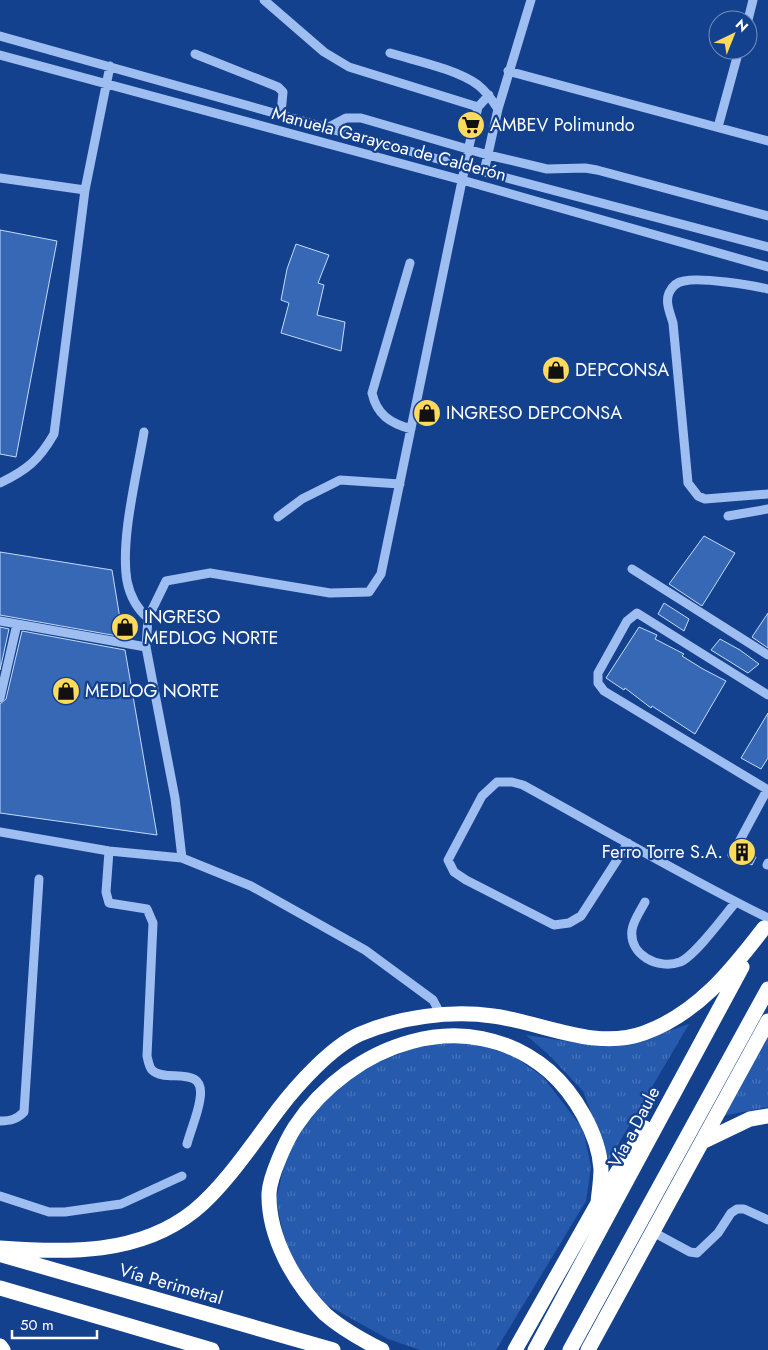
<svg xmlns="http://www.w3.org/2000/svg" width="768" height="1350" font-family="Jost,sans-serif">
	<style>
		.grass { fill: url(#grass-tufts) }
		.building { fill: #3768b5; stroke: #c4dafc }
		.lines { fill: none; stroke-linecap: round; stroke-linejoin: round }
		.minor { stroke: #9ebef1; stroke-width: 9 }
		.highway { stroke: #fff; stroke-width: 15 }
		.labels { text-anchor: middle; dominant-baseline: central; stroke-width: 4.5; stroke-linejoin: round; paint-order: stroke }
		.poi-label { font-size: 18px; fill: #fff; stroke: #14418e; text-anchor: start }
		.street-label { font-size: 18px; fill: #fff; stroke: #14418e }
	</style>
	<defs>
		<pattern id="grass-tufts" width="24" height="20" patternUnits="userSpaceOnUse" patternTransform="scale(1.25)"><rect width="24" height="20" fill="#265aad"/><path d="M3 7l-1-3M5 7V3M7 7l1-3M15 17l-1-3M17 17v-4M19 17l1-3" fill="none" stroke="#4773b9"/></pattern>
	</defs>
	<rect width="100%" height="100%" fill="#14418e"/>
	<path class="grass" d="M689,1024L609,1160L583,1091L548,1054L526,1035L605,1047L648,1038Z
		M768,1030V1107L722,1116Z
		M448,1043L480,1045L515,1057L543,1077L583,1129L591,1167L586,1201L496,1350H420L388,1339L327,1305L304,1278L285,1243L276,1200L285,1162L307,1118L351,1077L381,1061L415,1048Z"/>
	<path class="building" d="M0,230L57,241L16,457L0,454Z
		M296,244L329,255L318,283L324,285L317,315L345,322L341,351L281,333L289,303L281,300L287,269Z
		M704,536L735,553L702,606L669,584Z
		M0,552L112,570L123,637L0,615Z
		M664,603L689,619L684,631L658,614Z
		M768,613V648L752,637Z
		M0,627L9,629L0,670Z
		M639,627L657,635L655,639L684,654L682,656L703,669L726,681L695,734L652,706L651,708L625,688L624,690L606,678Z
		M22,631L125,650L157,835L0,813V704L6,699Z
		M720,639L740,650L759,664L748,673L711,650Z
		M768,713V758L761,769L741,758Z
		M742,849L756,857L752,865L738,858Z"/>
	<g class="lines">
		<path class="minor" d="M264,0L324,52L349,67L478,107
			M748,20L753,0
			M0,36L484,172L768,247
			M390,53C416,61 456,69 478,85C487,92 492,100 498,109L484,172
			M195,54L278,87L283,92L281,113
			M0,55L462,180L768,267
			M508,71L768,141
			M498,109L531,0
			M329,127L346,118H361L488,155L547,169L585,168L597,170L768,216
			M718,127L739,50
			M0,178L85,190
			M410,263L372,393C377,415 390,423 411,429
			M768,289C750,285 701,277 684,281C677,282 672,286 669,293C665,302 670,313 673,323L688,483L698,496L705,499L768,494
			M144,432C137,474 120,540 127,581C130,596 136,608 148,618
			M0,483C27,470 39,460 54,434L85,190L110,66
			M728,516L768,509
			M278,517L302,499L340,480L400,484
			M632,569L768,655
			M0,621L146,647
			M768,695L637,613L627,621L598,673V683L604,691L768,790
			M0,698L17,624
			M0,832L109,851L182,858L251,886L365,950L433,1000L441,1015
			M628,843L581,916L569,923L554,925L466,880L454,872L448,860L482,796L497,782H512L523,785C605,830 685,877 768,918
			M109,851L106,892L109,903L147,909L153,923L147,1056C148,1060 149,1067 152,1070C165,1084 206,1063 200,1099C198,1114 191,1129 187,1144
			M732,855L767,790
			M182,858L175,798L146,647L148,618L166,581L210,573L330,593L369,592L381,574L470,142L478,107L489,95
			M767,865L768,863
			M645,902C641,910 633,921 632,930C629,955 658,970 680,962C695,956 724,916 735,903
			M0,1121C11,1121 17,1119 24,1112L39,879
			M0,1196L49,1212H65L121,1204L182,1176
			M653,1232L690,1252L697,1253L718,1233L731,1213L737,1209H744L768,1220"/>
		<path class="highway" d="M702,1142L750,1119L768,1116
			M0,1248C67,1253 139,1255 194,1211C224,1187 254,1142 278,1110C297,1085 331,1047 360,1034C400,1017 450,1010 493,1016C542,1022 594,1051 644,1033C697,1014 731,971 764,928
			M2,1255L333,1350
			M0,1288L212,1350
			M0,1346L3,1350
			M382,1350C362,1340 342,1329 325,1314C294,1283 268,1237 269,1193C270,1176 286,1141 295,1127C350,1044 466,1001 549,1071C574,1093 599,1134 601,1169C601,1180 599,1192 598,1203
			M515,1350L598,1203L645,1128
			M535,1350L742,967
			M570,1350L768,989
			M588,1350L768,1021"/>
	</g>
	<defs>
		<g id="supermarket-disc" transform="scale(1.4375)"><circle r="9.5" fill="#ffda5d" stroke="#14418e"/><path d="M-6-5.5h2.5l.6 2H6L4.5 2H-2.5L-4.4-4H-6ZM-1.5 3.2a1.3 1.3 0 1 0 .1 0ZM3 3.2a1.3 1.3 0 1 0 .1 0Z" fill="#111"/></g>
		<g id="shop-disc" transform="scale(1.4375)"><circle r="9.5" fill="#ffda5d" stroke="#14418e"/><path d="M-5-2.5h2.3a2.7 3.5 0 0 1 5.4 0H5L5.5 6h-11ZM-1.5-2.5h3a1.5 2.3 0 0 0-3 0Z" fill="#111"/></g>
		<g id="building-disc" transform="scale(1.4375)"><circle r="9.5" fill="#ffda5d" stroke="#14418e"/><path d="M-4-6H4V6H1V3H-1V6H-4ZM-2.5-4.3h1.7v1.8h-1.7ZM.8-4.3h1.7v1.8H.8ZM-2.5-1h1.7V.8h-1.7ZM.8-1h1.7V.8H.8Z" fill="#111"/></g>
	</defs>
	<g fill-rule="evenodd">
		<use href="#supermarket-disc" x="471" y="125"/>
		<use href="#shop-disc" x="556" y="370"/>
		<use href="#shop-disc" x="427" y="413"/>
		<use href="#shop-disc" x="125" y="627"/>
		<use href="#shop-disc" x="66" y="691"/>
		<use href="#building-disc" x="742" y="852"/>
	</g>
	<g class="labels">
		<g class="poi-label">
			<text x="490" y="125">AMBEV Polimundo</text>
			<text x="575" y="370">DEPCONSA</text>
			<text x="446" y="413">INGRESO DEPCONSA</text>
			<text x="144" y="617">INGRESO<tspan x="144" dy="21">MEDLOG NORTE</tspan></text>
			<text x="85" y="691">MEDLOG NORTE</text>
			<text x="723" y="852" text-anchor="end">Ferro Torre S.A.</text>
		</g>
		<g class="street-label">
			<text transform="translate(389 144) rotate(15)">Manuela Garaycoa de Calderón</text>
			<text transform="translate(634 1127) rotate(-62)">Vía a Daule</text>
			<text transform="translate(171 1284) rotate(16)">Vía Perimetral</text>
		</g>
	</g>
	<g transform="translate(733 35) rotate(43)"><circle r="24" fill="#14418e" stroke="#728dbb"/>
	<path d="M0-4L9 19L0 12L-9 19Z" fill="#ffda5d"/>
	<text y="-8" font-size="14" font-weight="bold" text-anchor="middle" fill="#ffffff">N</text>
	</g>
	<path d="M12 1330v8h85v-8" fill="none" stroke="#ffffff" stroke-width="2.5"/>
	<text x="20" y="1330" font-size="15" fill="#ffffff" stroke="#14418e" stroke-width="4" paint-order="stroke">50 m</text>
</svg>
